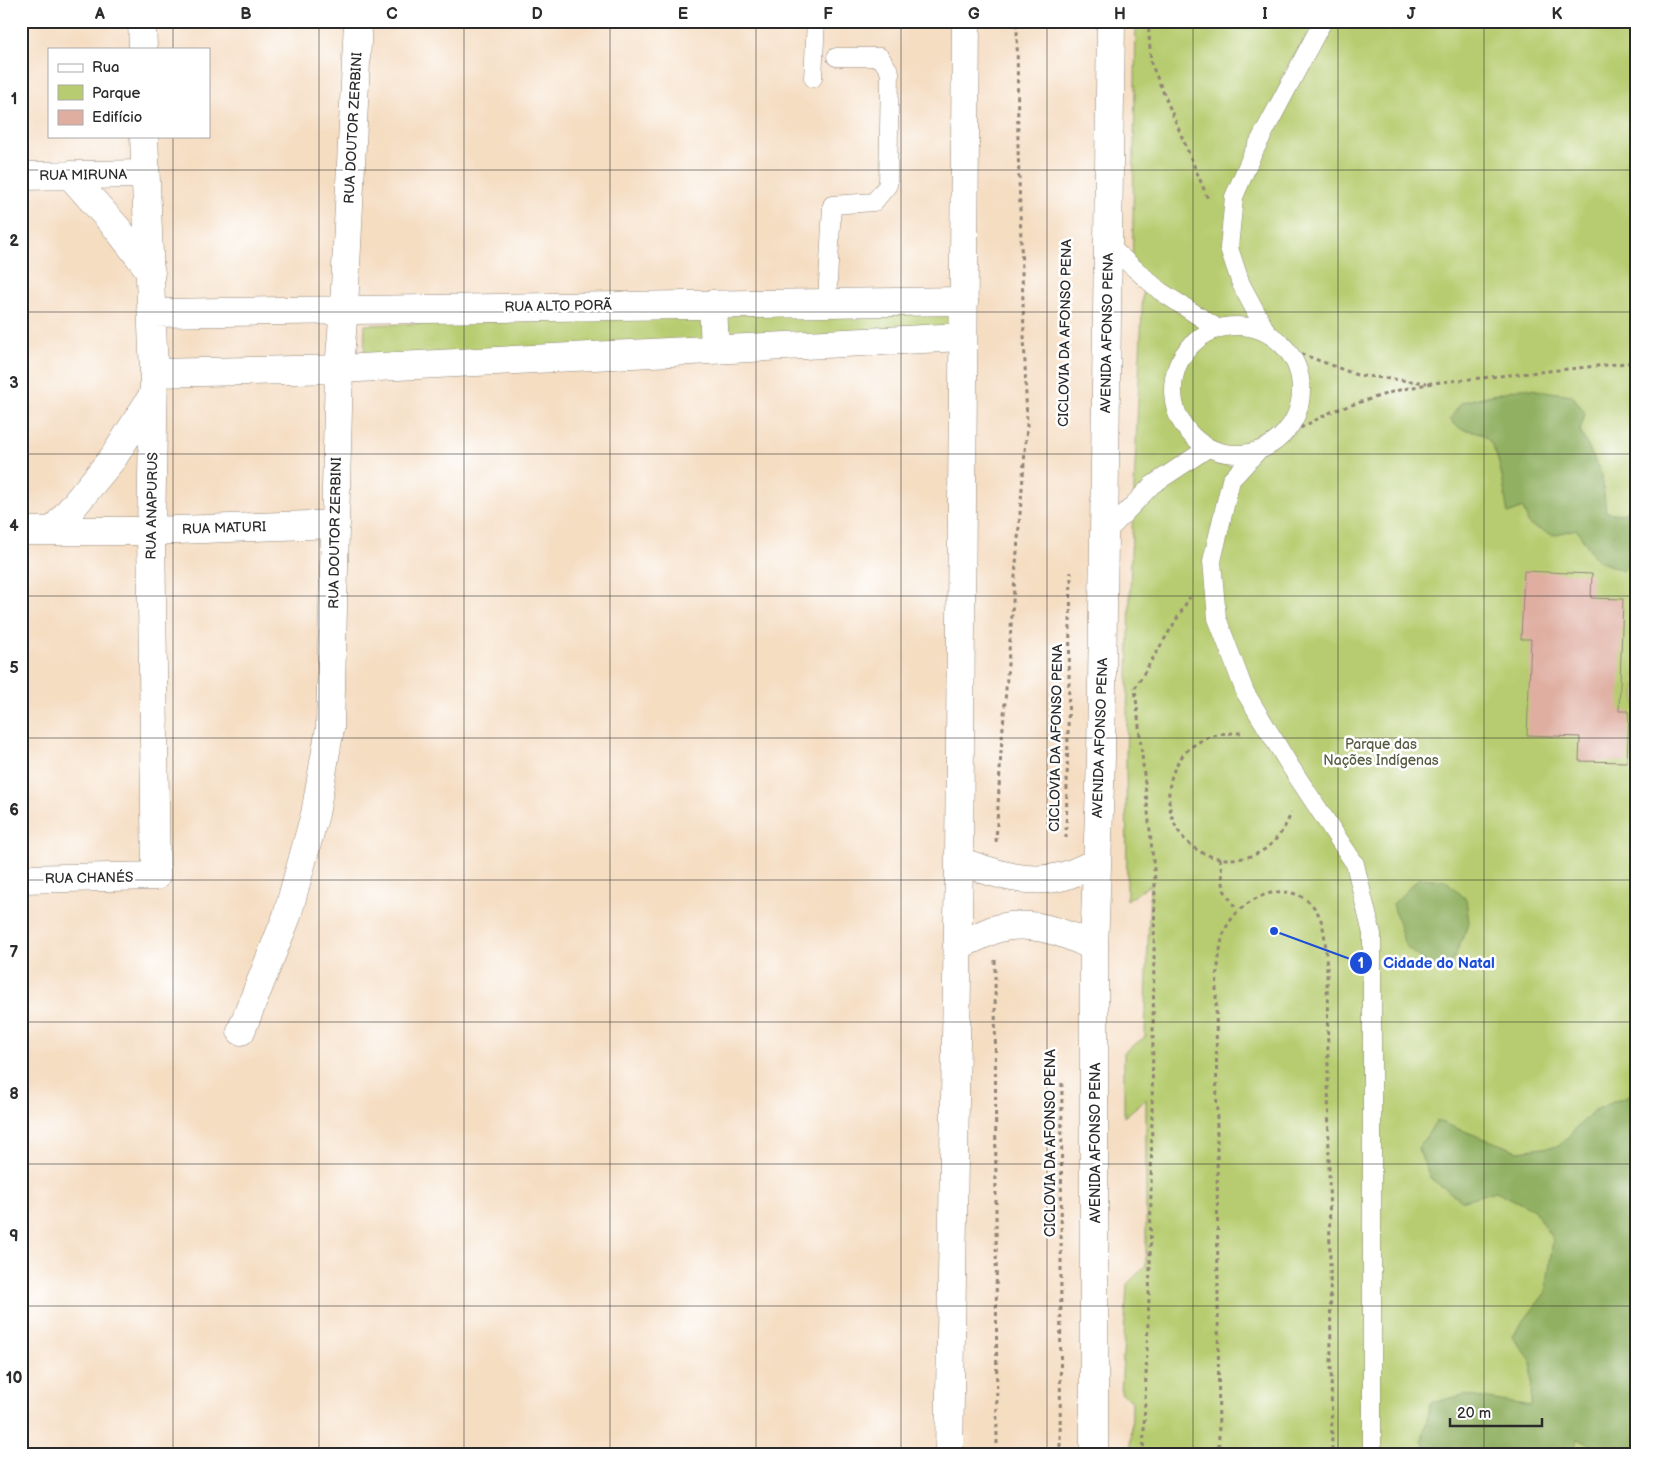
<svg xmlns="http://www.w3.org/2000/svg" width="1657" height="1476" font-family="'Balsamiq Sans',sans-serif">
	<style>
		.green { fill: #b7cc70; stroke: #717c4e }
		.forest { fill: #91b062; stroke: #5e6e46 }
		.building { fill: #dfaea1 }
		.lines { fill: none; stroke-linecap: round; stroke-linejoin: round }
		.service-casing { stroke: #908476; stroke-width: 19 }
		.minor-casing { stroke: #908476; stroke-width: 29 }
		.secondary-casing { stroke: #908476; stroke-width: 29 }
		.path { stroke: #908476; stroke-width: 3; stroke-dasharray: 4 4; stroke-linecap: butt }
		.service { stroke: #fff; stroke-width: 18 }
		.minor { stroke: #fff; stroke-width: 28 }
		.secondary { stroke: #fff; stroke-width: 28 }
		.grid { fill: none; stroke: #2b2b2b; stroke-width: 1; stroke-opacity: 0.55 }
		.labels { text-anchor: middle; dominant-baseline: central; stroke-width: 5; stroke-linejoin: round; paint-order: stroke }
		.street-label { font-size: 14px; fill: #2b2b2b; stroke: #fff }
		.park-label { font-size: 14px; fill: #555b40; stroke: #fff }
		.leader { fill: none; stroke: #1d4ed8; stroke-width: 2 }
		.callout-dot { fill: #1d4ed8; stroke: #fff; stroke-width: 2 }
		.mark-label { font-size: 15px; text-anchor: middle; font-weight: bold; fill: #fff }
		.callout-label { font-size: 15px; text-anchor: middle; font-weight: bold; fill: #1d4ed8; stroke: #fff; stroke-width: 5; stroke-linejoin: round; paint-order: stroke }
		.neatline { fill: none; stroke: #2b2b2b; stroke-width: 2 }
		.grid-label { font-size: 16px; text-anchor: middle; font-weight: bold; fill: #2b2b2b }
	</style>
	<rect width="100%" height="100%" fill="#fff"/>
	<filter id="ink" filterUnits="userSpaceOnUse"><feTurbulence type="fractalNoise" baseFrequency=".02" numOctaves="2"/><feDisplacementMap in="SourceGraphic" scale="10" xChannelSelector="R" yChannelSelector="G"/><feConvolveMatrix kernelMatrix="1 2 1 2 8 2 1 2 1" color-interpolation-filters="sRGB"/></filter>
	<filter id="wash" filterUnits="userSpaceOnUse"><feTurbulence type="fractalNoise" baseFrequency=".0096" numOctaves="4" result="noise"/><feDisplacementMap in="SourceGraphic" scale="20" xChannelSelector="R" yChannelSelector="G"/><feGaussianBlur stdDeviation="1.12" result="paint"/><feColorMatrix in="noise" values="0 0 0 0 0 0 0 0 0 0 0 0 0 0 0 0 0 1.4 0 .05"/><feComposite in="paint" operator="in"/></filter>
	<g filter="url(#wash)">
		<rect width="100%" height="100%" fill="#f5ddc2"/>
		<path class="green" d="M1136,21H1636V1455H1131L1132,1401L1121,1393L1127,1284L1146,1265V1099L1124,1117V1052L1145,1037L1150,885L1127,900L1126,760L1131,556L1143,288L1132,282Z
			M955,308V331L364,362L365,325Z"/>
		<path class="forest" d="M1522,388L1572,395L1585,413L1580,431L1602,475L1606,512L1623,514L1636,502V558L1623,571L1597,560L1576,529L1553,535L1529,525L1523,508L1508,514C1504,494 1501,446 1483,435C1469,426 1463,436 1450,419L1462,402Z
			M1419,878L1445,880L1466,899L1469,923L1453,960L1436,973L1405,945L1393,904Z
			M1636,1092V1455H1597L1591,1445L1578,1439L1571,1455H1428L1422,1440L1431,1403L1464,1395L1531,1406L1532,1361L1512,1336L1546,1292L1553,1240L1534,1210L1496,1191L1462,1201L1430,1178L1418,1148L1437,1121L1518,1151L1559,1146L1593,1111Z"/>
		<g id="blocks">
			<path class="building" d="M1524,571L1592,574L1591,598L1623,599L1619,711H1629L1627,762L1579,761L1580,737L1527,735L1531,639H1521Z"/>
		</g>
	</g>
	<g filter="url(#ink)">
		<use href="#blocks" fill-opacity="0" stroke="#908476" stroke-width="1"/>
		<g class="lines">
			<g class="service-casing">
				<path id="service" d="M813,78L816,21
					M1108,245L1160,291L1217,328
					M827,302L832,205L874,202L888,185L890,72L880,57H836
					M1173 390a64 64 0 1 1 128 0a64 64 0 1 1-128 0Z
					M1266,331L1241,284L1229,248L1234,197L1252,155L1323,21
					M1257,452L1231,480L1212,561L1217,618L1245,692L1290,766L1355,864L1372,934V1455
					M1105,534L1152,485L1208,448"/>
			</g>
			<g class="minor-casing">
				<path id="minor" d="M142,21L143,49
					M70,175L117,228L151,272
					M21,176L145,174
					M713,304L715,349
					M153,313L964,301
					M154,373L339,369L962,337
					M21,531H151L336,524
					M53,531L113,458L153,395
					M21,879L156,876L151,531L154,373L144,136
					M241,1031L287,916L315,814L330,728L339,369L344,308L358,21"/>
			</g>
			<g class="secondary-casing">
				<path id="secondary" d="M959,861C993,873 1028,886 1064,876C1075,873 1086,867 1096,863
					M957,946C969,941 981,935 993,930C1027,918 1064,932 1094,947
					M949,1455L959,861L966,21
					M1094,1455V947L1101,758L1111,21"/>
			</g>
			<path class="path" d="M1148,21L1151,63L1208,199
				M1286,348L1357,375L1427,383
				M1279,439L1333,411L1395,391L1432,383L1636,362
				M1241,733C1140,728 1149,872 1243,858C1267,854 1283,835 1291,813
				M1066,838L1071,572
				M996,842L1001,752L1027,426L1018,148L1017,21
				M1220,858L1224,890L1237,910
				M995,960L997,1455
				M1060,1455L1062,1079
				M1143,1455L1150,1269L1155,879L1135,688L1190,597
				M1219,1455L1216,987C1218,971 1219,939 1227,926C1243,897 1287,877 1313,906C1327,922 1325,949 1327,969L1332,1455"/>
			<use href="#service" class="service"/>
			<use href="#minor" class="minor"/>
			<use href="#secondary" class="secondary"/>
		</g>
	</g>
	<path class="grid" d="M173,21V49M319,21V1455M464,21V1455M610,21V1455M756,21V1455M901,21V1455M1047,21V1455M1193,21V1455M1338,21V1455M1484,21V1455M173,136V1455M21,170H1636M21,312H1636M21,454H1636M21,596H1636M21,738H1636M21,880H1636M21,1022H1636M21,1164H1636M21,1306H1636"/>
	<g class="labels">
		<g class="street-label">
			<text transform="translate(353 128) rotate(-87)">RUA DOUTOR ZERBINI</text>
			<text transform="translate(83 175) rotate(-1)">RUA MIRUNA</text>
			<text transform="translate(558 306) rotate(-1)">RUA ALTO PORÃ</text>
			<text transform="translate(1065 333) rotate(-89)">CICLOVIA DA AFONSO PENA</text>
			<text transform="translate(1107 333) rotate(-89)">AVENIDA AFONSO PENA</text>
			<text transform="translate(152 506) rotate(-89)">RUA ANAPURUS</text>
			<text transform="translate(224 528) rotate(-2)">RUA MATURI</text>
			<text transform="translate(335 533) rotate(-89)">RUA DOUTOR ZERBINI</text>
			<text transform="translate(1056 738) rotate(-89)">CICLOVIA DA AFONSO PENA</text>
			<text transform="translate(1100 738) rotate(-88)">AVENIDA AFONSO PENA</text>
			<text transform="translate(89 878) rotate(-1)">RUA CHANÉS</text>
			<text transform="translate(1050 1143) rotate(-90)">CICLOVIA DA AFONSO PENA</text>
			<text transform="translate(1095 1143) rotate(-90)">AVENIDA AFONSO PENA</text>
		</g>
		<g class="park-label">
			<text x="1381" y="744">Parque das<tspan x="1381" dy="16">Nações Indígenas</tspan></text>
		</g>
	</g>
	<path class="leader" d="M1274 931L1361 963"/>
	<g class="callout-dot">
		<circle cx="1274" cy="931" r="5"/>
		<circle cx="1361" cy="963" r="12"/>
	</g>
	<g class="mark-label">
		<text x="1361" y="968">1</text>
	</g>
	<g class="callout-label">
		<text x="1439" y="968">Cidade do Natal</text>
	</g>
	<rect width="1657" height="1476" fill="none" stroke="#fff" stroke-width="55"/>
	<rect x="48" y="48" width="162" height="90" fill="#ffffff" stroke="#aaaaaa"/>
	<rect x="58" y="64" width="25" height="8" fill="#ffffff" stroke="#aaaaaa"/>
	<text x="92" y="72" font-size="15" fill="#2b2b2b">Rua</text>
	<rect x="58" y="85" width="25" height="15" fill="#b7cc70" stroke="#aaaaaa"/>
	<text x="92" y="98" font-size="15" fill="#2b2b2b">Parque</text>
	<rect x="58" y="110" width="25" height="15" fill="#dfaea1" stroke="#aaaaaa"/>
	<text x="92" y="122" font-size="15" fill="#2b2b2b">Edifício</text>
	<path d="M1450 1418v8h92v-8" fill="none" stroke="#2b2b2b" stroke-width="2.5"/>
	<text x="1457" y="1418" font-size="15" fill="#2b2b2b" stroke="#ffffff" stroke-width="4" paint-order="stroke">20 m</text>
	<rect x="28" y="28" width="1602" height="1420" class="neatline"/>
	<g class="grid-label">
		<text x="100" y="19">A</text>
		<text x="246" y="19">B</text>
		<text x="392" y="19">C</text>
		<text x="537" y="19">D</text>
		<text x="683" y="19">E</text>
		<text x="828" y="19">F</text>
		<text x="974" y="19">G</text>
		<text x="1120" y="19">H</text>
		<text x="1265" y="19">I</text>
		<text x="1411" y="19">J</text>
		<text x="1557" y="19">K</text>
		<text x="14" y="104">1</text>
		<text x="14" y="246">2</text>
		<text x="14" y="388">3</text>
		<text x="14" y="531">4</text>
		<text x="14" y="673">5</text>
		<text x="14" y="815">6</text>
		<text x="14" y="957">7</text>
		<text x="14" y="1099">8</text>
		<text x="14" y="1241">9</text>
		<text x="14" y="1383">10</text>
	</g>
</svg>
